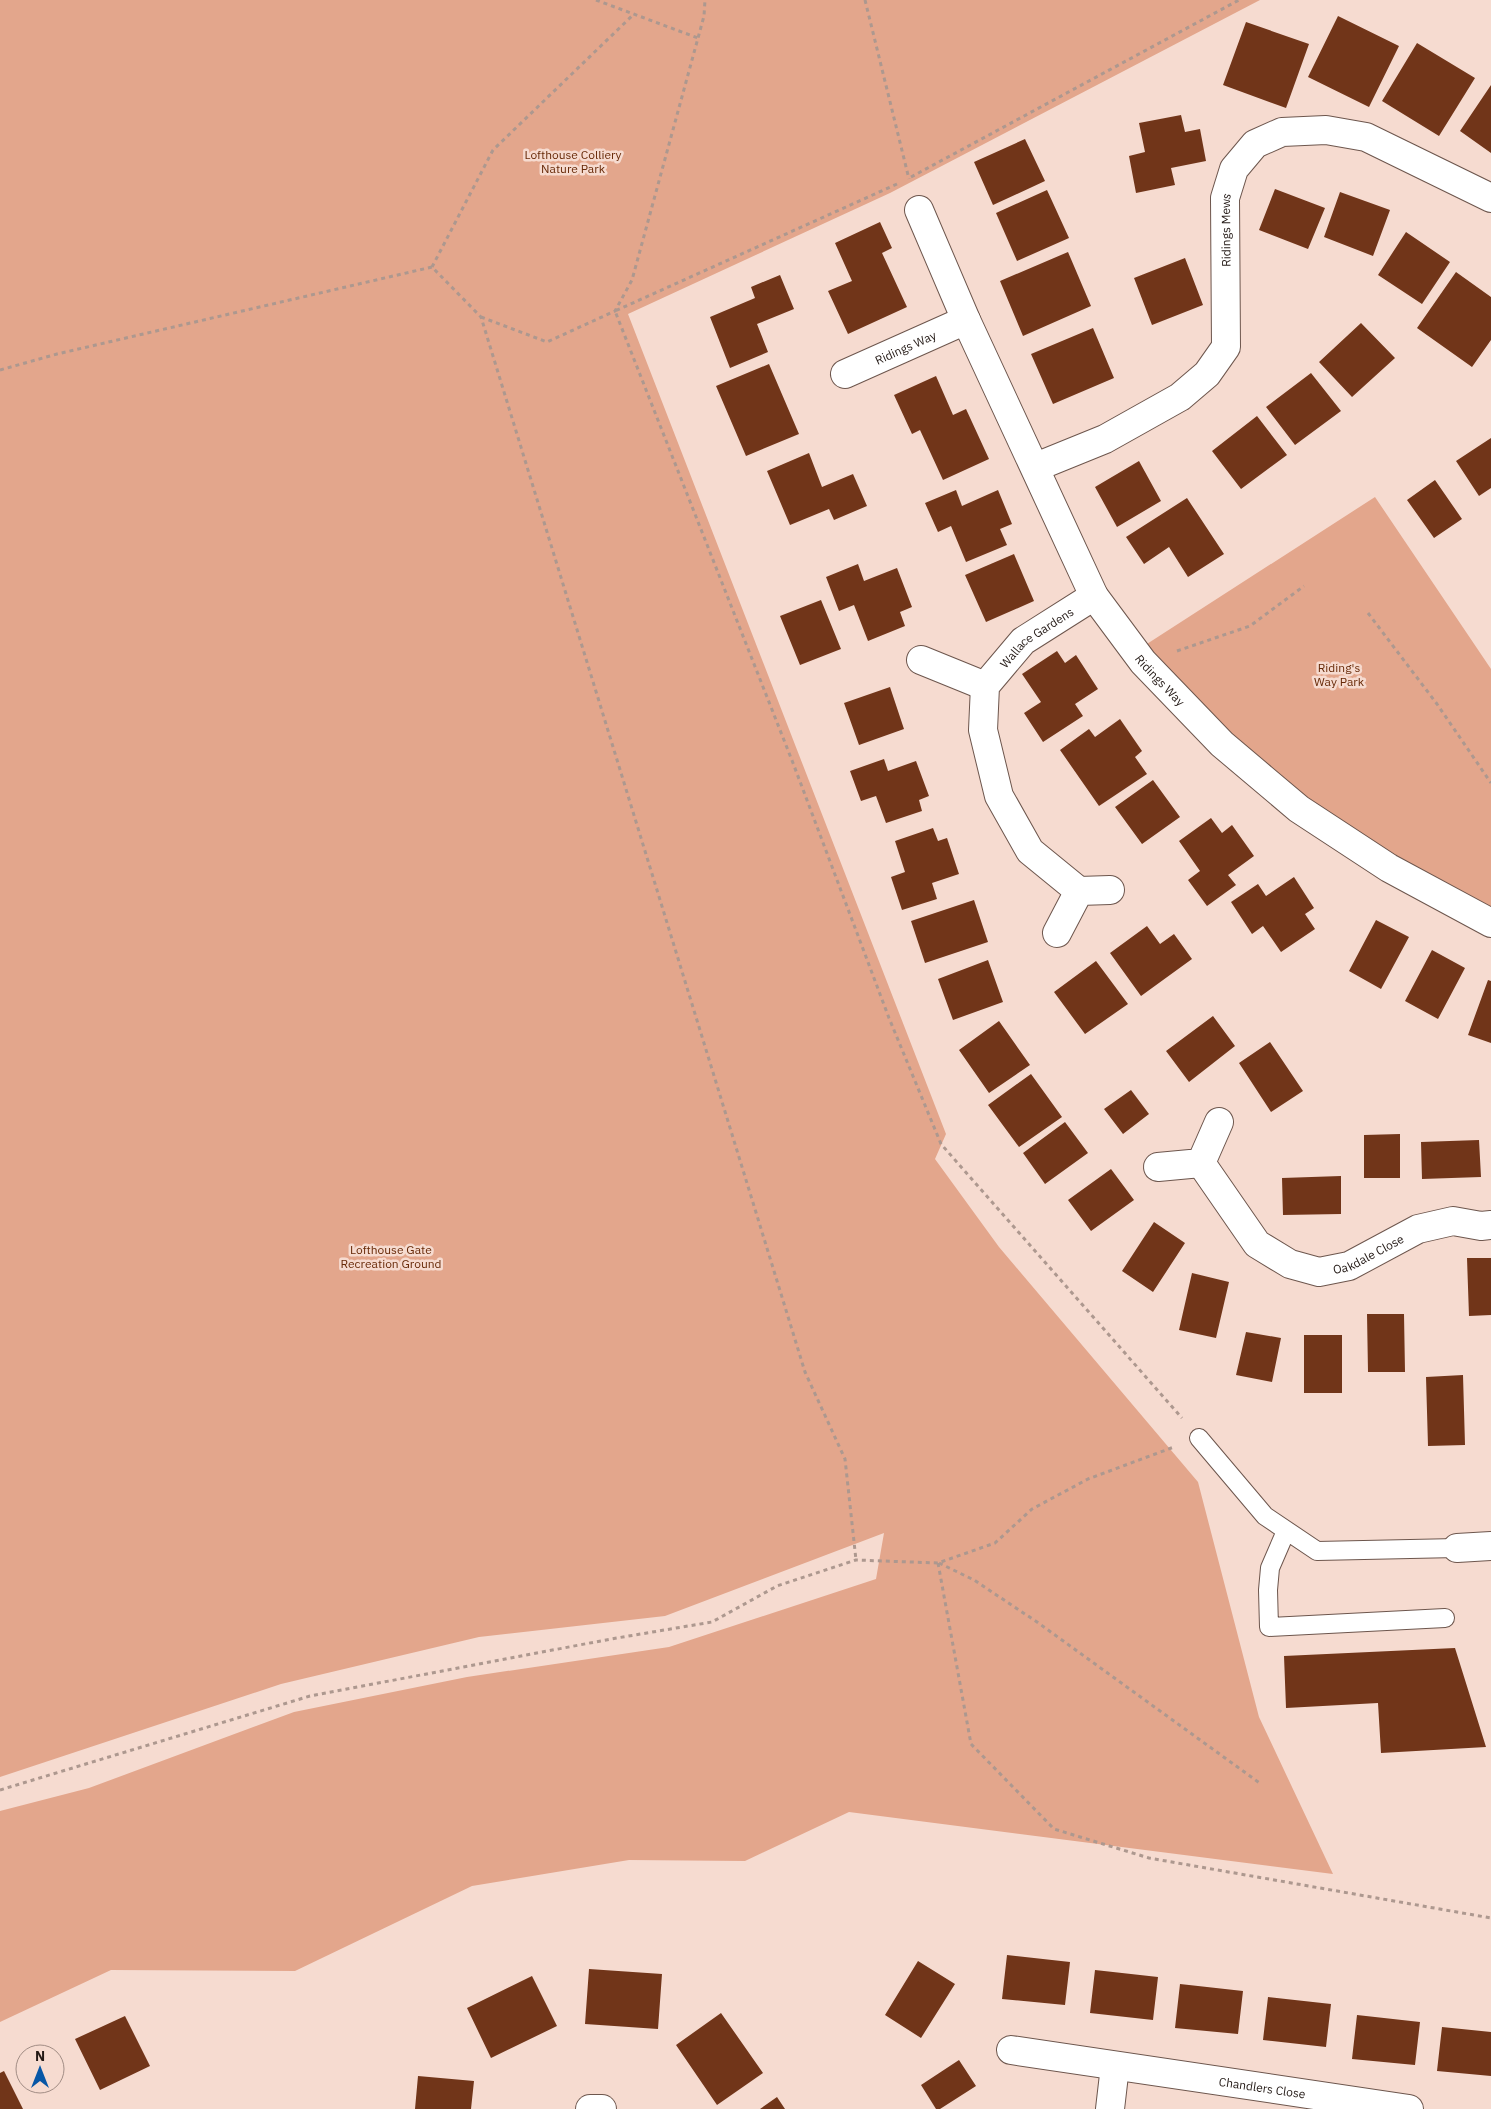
<svg xmlns="http://www.w3.org/2000/svg" width="1491" height="2109" font-family="'IBM Plex Sans',sans-serif">
	<style>
		.green { fill: #e3a68c }
		.building { fill: #713519 }
		.lines { fill: none; stroke-linecap: round; stroke-linejoin: round }
		.lane-casing { stroke: #6d564d; stroke-width: 20 }
		.street-casing { stroke: #6d564d; stroke-width: 30 }
		.path { stroke: #ad988f; stroke-width: 3; stroke-dasharray: 4 4; stroke-linecap: butt }
		.lane { stroke: #fff; stroke-width: 18 }
		.street { stroke: #fff; stroke-width: 28 }
		.labels { text-anchor: middle; dominant-baseline: central; stroke-width: 5; stroke-linejoin: round; paint-order: stroke }
		.park-label { font-size: 12px; fill: #672907; stroke: #f6dbd0 }
		.street-label { font-size: 12px; fill: #231915; stroke: #f6dbd0 }
	</style>
	<rect width="100%" height="100%" fill="#f6dbd0"/>
	<path class="green" d="M0,0H1260L890,193L628,314L946,1134L935,1159L999,1247L1198,1482L1259,1717L1333,1874L849,1812L745,1861L629,1860L472,1886L295,1971L111,1970L0,2022V1811L89,1788L294,1712L467,1677L669,1647L876,1579L884,1533L665,1616L479,1637L281,1684L0,1777Z
		M1375,497L1491,669V923L1299,809L1136,651Z"/>
	<path class="building" d="M1338,16L1399,46L1369,107L1308,77Z
		M1246,22L1309,44L1286,108L1223,85Z
		M1417,43L1475,78L1439,136L1382,101Z
		M1491,85V153L1460,131Z
		M1181,115L1185,132L1200,129L1206,161L1171,168L1175,185L1136,193L1129,156L1145,152L1139,123Z
		M1025,139L1045,181L993,205L974,162Z
		M1275,189L1325,208L1308,249L1259,230Z
		M1047,190L1069,238L1017,261L996,213Z
		M1340,192L1390,210L1373,256L1324,237Z
		M880,222L892,248L882,253L907,307L848,334L828,291L852,281L835,243Z
		M1406,232L1450,262L1422,304L1378,275Z
		M1068,252L1091,306L1023,336L1000,281Z
		M1185,258L1203,305L1152,325L1134,278Z
		M1456,272L1491,297V340L1472,367L1417,328Z
		M780,275L794,309L757,324L768,352L730,368L710,317L755,298L751,287Z
		M1361,323L1395,358L1352,397L1319,362Z
		M1093,328L1114,378L1053,404L1031,354Z
		M769,364L799,434L746,456L716,386Z
		M1311,373L1341,411L1295,445L1266,407Z
		M936,376L953,415L966,409L989,459L943,480L920,430L912,434L894,395Z
		M1257,416L1287,455L1241,489L1212,451Z
		M1491,438V488L1479,496L1456,461Z
		M809,453L822,487L853,474L867,506L834,520L829,509L790,525L767,471Z
		M1139,461L1161,501L1117,527L1095,487Z
		M1435,480L1462,519L1434,538L1407,500Z
		M956,490L962,506L998,490L1012,524L1000,529L1007,545L966,562L951,526L938,532L925,503Z
		M1187,498L1224,554L1188,577L1169,547L1144,564L1126,537Z
		M1014,554L1034,601L986,622L965,575Z
		M858,564L864,581L897,568L912,607L900,612L905,626L868,641L854,605L839,611L826,577Z
		M821,600L841,649L800,665L780,616Z
		M1057,651L1065,663L1076,655L1098,689L1075,704L1083,716L1043,742L1024,713L1041,702L1022,674Z
		M890,687L904,729L859,745L844,703Z
		M1120,719L1142,751L1135,757L1147,774L1099,806L1060,750L1089,729L1095,737Z
		M884,759L888,771L916,761L929,796L919,800L922,811L886,823L876,796L861,801L850,771Z
		M1153,780L1180,817L1142,844L1115,807Z
		M1211,818L1222,833L1232,825L1254,856L1228,875L1236,885L1207,906L1188,880L1200,871L1179,841Z
		M933,828L938,841L947,838L959,874L932,883L937,899L902,910L891,877L905,872L895,841Z
		M1294,877L1314,908L1305,914L1315,929L1281,952L1263,926L1252,934L1231,902L1258,884L1266,896Z
		M974,900L988,942L925,963L911,921Z
		M1376,920L1409,937L1381,989L1349,971Z
		M1147,926L1160,944L1174,934L1192,959L1141,996L1110,953Z
		M1432,950L1465,968L1438,1019L1405,1001Z
		M988,960L1003,1002L953,1020L938,979Z
		M1096,961L1128,1004L1085,1034L1054,992Z
		M1488,980L1491,981V1043L1468,1035Z
		M1213,1016L1235,1046L1189,1082L1166,1051Z
		M999,1021L1030,1065L989,1093L959,1050Z
		M1270,1042L1303,1091L1271,1112L1239,1063Z
		M1031,1074L1062,1117L1019,1147L988,1105Z
		M1131,1090L1149,1114L1123,1134L1104,1109Z
		M1065,1122L1088,1153L1045,1184L1023,1153Z
		M1400,1134V1178H1364V1135Z
		M1479,1140L1481,1177L1422,1179L1421,1142Z
		M1111,1169L1134,1200L1091,1231L1068,1200Z
		M1341,1176V1214L1283,1215L1282,1178Z
		M1154,1222L1185,1243L1153,1292L1122,1271Z
		M1467,1258H1491V1315L1469,1316Z
		M1192,1273L1229,1282L1216,1338L1179,1330Z
		M1367,1314H1404L1405,1372H1368Z
		M1246,1332L1281,1338L1272,1382L1236,1375Z
		M1304,1335H1342V1393H1304Z
		M1463,1375L1465,1445L1428,1446L1426,1377Z
		M1455,1648L1486,1747L1381,1753L1378,1703L1286,1708L1284,1656Z
		M1007,1955L1070,1962L1065,2005L1002,1999Z
		M918,1961L955,1984L921,2038L885,2015Z
		M589,1969L662,1974L658,2029L585,2024Z
		M1095,1970L1158,1977L1153,2020L1090,2013Z
		M532,1976L557,2026L491,2058L467,2008Z
		M1180,1984L1243,1991L1238,2034L1175,2028Z
		M1268,1997L1331,2004L1326,2047L1263,2040Z
		M721,2013L763,2073L717,2105L676,2045Z
		M1357,2015L1420,2022L1415,2065L1352,2059Z
		M125,2016L150,2066L100,2090L75,2039Z
		M1442,2027L1491,2032V2076L1437,2071Z
		M959,2060L976,2086L940,2109H936L921,2085Z
		M4,2071L23,2109H0V2073Z
		M418,2076L474,2081L471,2109H415Z
		M777,2097L785,2109H760Z"/>
	<g class="lines">
		<g class="lane-casing">
			<path id="lane" d="M1199,1438L1265,1516L1317,1551L1457,1548
				M1286,1531L1270,1568L1268,1590L1269,1627L1445,1618"/>
		</g>
		<g class="street-casing">
			<g id="street">
				<path id="s1" d="M919,210L966,320L1094,596L1143,662L1222,744L1299,809L1389,868L1491,923"/>
				<path id="s2" d="M845,374L966,320"/>
				<path id="s3" d="M1036,467L1105,439L1180,397L1207,374L1226,347L1225,198L1234,169L1255,144L1282,132L1326,130L1366,137L1491,198"/>
				<path d="M921,660L985,686"/>
				<path id="s4" d="M1079,891L1030,851L999,796L983,730L985,686L1023,641L1094,596"/>
				<path d="M1057,933L1079,891L1110,890"/>
				<path id="s5" d="M1201,1163L1257,1244L1290,1264L1319,1272L1349,1266L1418,1229L1453,1221L1481,1226L1491,1225"/>
				<path d="M1158,1167L1201,1163L1219,1122"/>
				<path d="M1457,1548L1491,1546"/>
				<path id="s6" d="M1011,2050L1409,2109"/>
				<path d="M590,2109H602"/>
				<path d="M1110,2109L1115,2066"/>
			</g>
		</g>
		<path class="path" d="M596,0L698,38
			M865,0L909,179
			M911,177L1239,0
			M897,184L615,311L793,763L889,1018L941,1144L1182,1418
			M432,267L493,150L634,14
			M481,317L547,342L615,311L632,280L704,16L705,0
			M0,370L57,354L432,267L481,317L805,1372L845,1459L856,1560
			M1368,613L1437,704L1491,783
			M1177,651L1250,626L1304,586
			M938,1563L971,1744L1054,1829L1149,1858L1491,1918
			M939,1563L974,1580L1037,1622L1261,1784
			M0,1790L310,1696L611,1639L712,1622L777,1586L856,1560L938,1563L995,1543L1032,1509L1088,1479L1174,1447"/>
		<use href="#lane" class="lane"/>
		<use href="#street" class="street"/>
	</g>
	<g class="labels">
		<g class="park-label">
			<text x="573" y="154">Lofthouse Colliery<tspan x="573" dy="14">Nature Park</tspan></text>
			<text x="1339" y="667">Riding's<tspan x="1339" dy="14">Way Park</tspan></text>
			<text x="391" y="1249">Lofthouse Gate<tspan x="391" dy="14">Recreation Ground</tspan></text>
		</g>
		<g class="street-label">
			<text stroke="none"><textPath href="#s3" startOffset="346">Ridings Mews</textPath></text>
			<text stroke="none"><textPath href="#s2" startOffset="66">Ridings Way</textPath></text>
			<text stroke="none"><textPath href="#s4" startOffset="310">Wallace Gardens</textPath></text>
			<text stroke="none"><textPath href="#s1" startOffset="531">Ridings Way</textPath></text>
			<text stroke="none"><textPath href="#s5" startOffset="220">Oakdale Close</textPath></text>
			<text stroke="none"><textPath href="#s6" startOffset="254">Chandlers Close</textPath></text>
		</g>
	</g>
	<g transform="translate(40 2069)"><circle r="24" fill="#f6dbd0" stroke="#a28d85"/>
	<path d="M0-4L9 19L0 12L-9 19Z" fill="#0857a6"/>
	<text y="-8" font-size="14" font-weight="bold" text-anchor="middle" fill="#231915">N</text>
	</g>
</svg>
